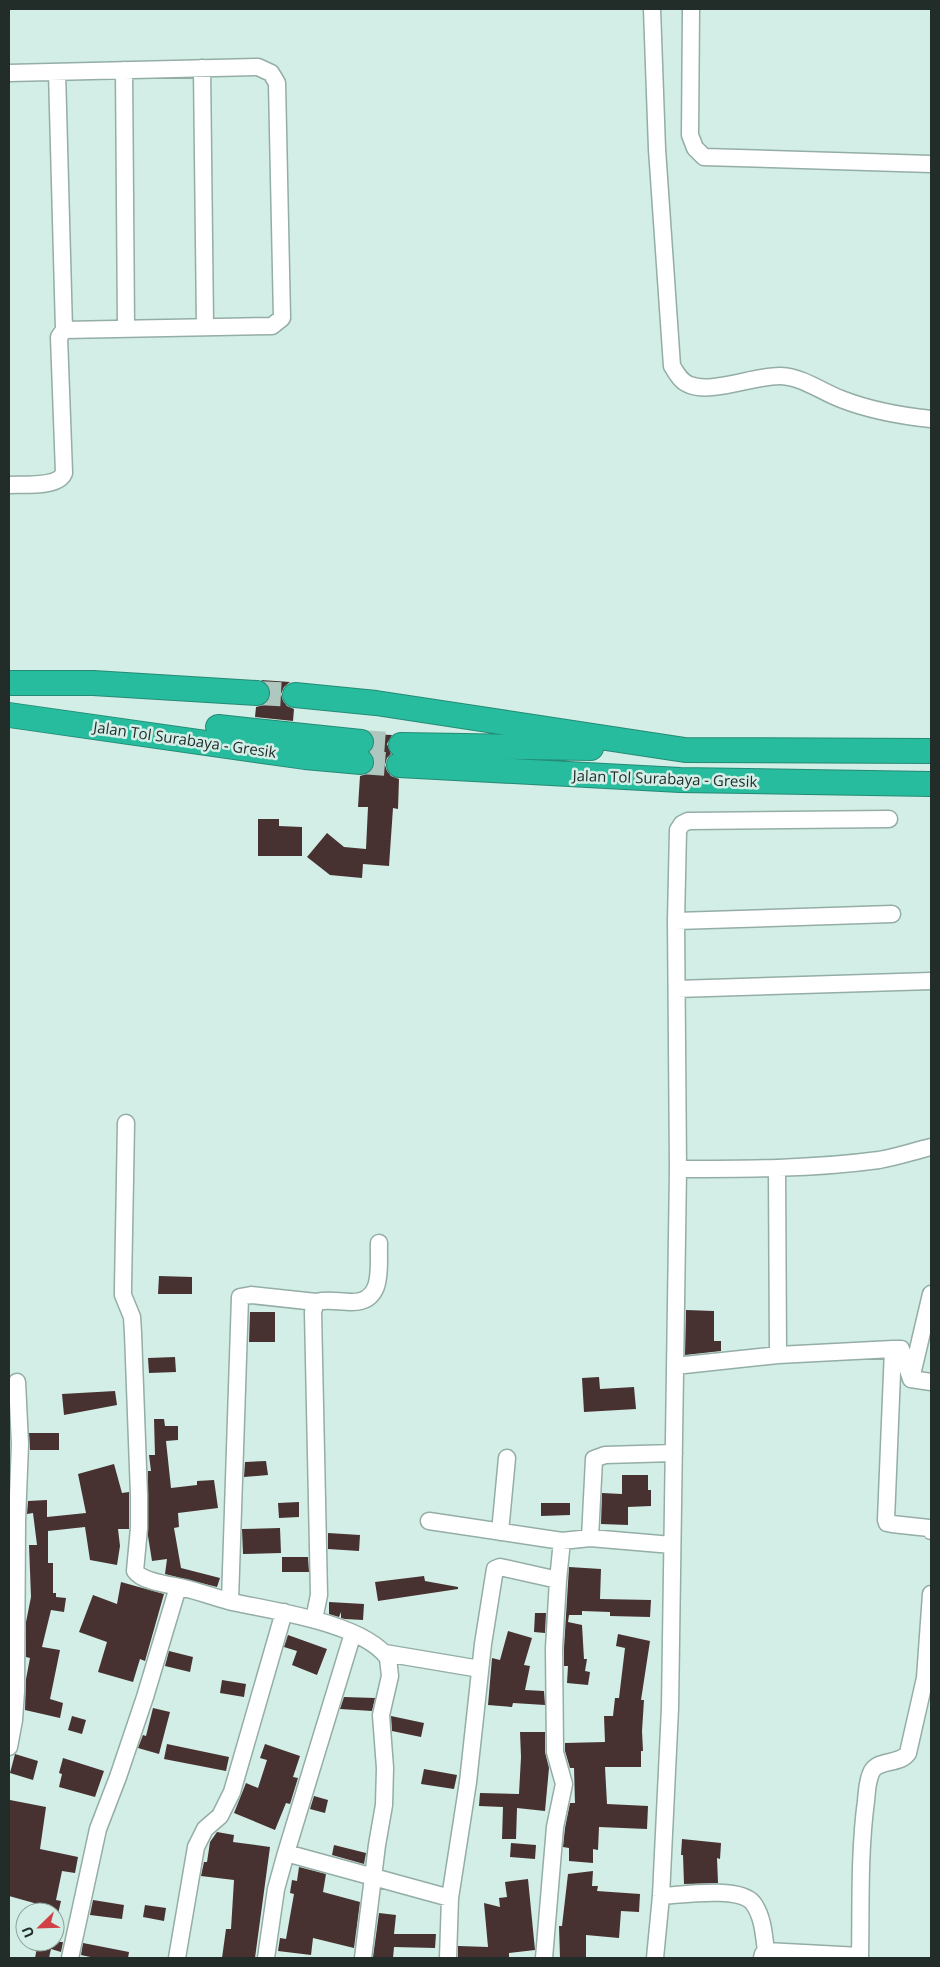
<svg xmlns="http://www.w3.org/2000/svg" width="940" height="1967" font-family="'Open Sans',sans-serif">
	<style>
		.building { fill: #473231 }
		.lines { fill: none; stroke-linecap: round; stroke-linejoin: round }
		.highway-tunnel { stroke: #b0c7c0; stroke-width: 24; stroke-dasharray: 24 12; stroke-linecap: butt }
		.minor-casing { stroke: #94ada6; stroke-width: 19 }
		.highway-casing { stroke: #258a75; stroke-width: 26 }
		.minor { stroke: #fff; stroke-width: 16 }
		.highway { stroke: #27bc9e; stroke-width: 24 }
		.labels { text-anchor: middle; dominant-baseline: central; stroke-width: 5; stroke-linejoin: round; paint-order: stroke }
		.street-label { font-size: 15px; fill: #222c29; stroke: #d3eee6 }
	</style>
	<rect width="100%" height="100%" fill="#d3eee6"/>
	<path class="building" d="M261,680L290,682L284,687L281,694L283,701L287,706L294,709L293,721L255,717L256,707L264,705L268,701L271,694L269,686Z
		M371,734L392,735L387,744L391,754L387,758L385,765L387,771L391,776L399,779L398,809L393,808L389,866L363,864L362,878L330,875L307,857L327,833L344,847L366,849L368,807H358L360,776L367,774L372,769L375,764L374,757L370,752L375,743Z
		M258,819H279V826L302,827V856H258Z
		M159,1276L192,1277V1294H158Z
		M686,1310L714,1311V1341H721V1351L685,1355Z
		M250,1312H275V1342H249Z
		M175,1357L176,1372L149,1373L148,1358Z
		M599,1377L600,1389L634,1387L636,1409L584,1412L582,1378Z
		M115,1391L117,1405L64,1415L62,1394Z
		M154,1419H164L165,1426H178V1440L166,1441L171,1488L197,1485V1481L214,1480L218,1508L178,1513L179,1527L174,1528L181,1568L220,1578L217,1587L165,1574L167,1559L152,1561L148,1536V1471H151L149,1455H155Z
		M29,1433H59V1450H30Z
		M266,1461L268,1475L244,1477L245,1462Z
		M114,1464L122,1493L129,1492V1529H118L120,1546L117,1565L90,1560L85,1527L48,1531V1563H53V1593H56V1597L66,1598L64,1612L51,1610L42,1647L60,1650L50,1699L63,1703L60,1718L25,1710L26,1679L30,1658L26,1657V1622L31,1597L29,1545H37L33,1513L27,1514L28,1501L47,1500V1517L86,1513L78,1474Z
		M622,1475H648V1490H651V1506L628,1507V1525L601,1524L602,1493L622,1494Z
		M299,1502V1517L279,1518L278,1503Z
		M541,1503H570V1515L541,1516Z
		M280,1528L281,1553L243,1554L242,1529Z
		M328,1533L360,1535L359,1551L328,1549Z
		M282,1557H308L309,1572H282Z
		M569,1567L601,1569L600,1599L651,1600L650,1617L610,1616V1612L582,1611V1615H569L568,1622L582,1625L584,1659H587L585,1671L590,1672L588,1685L567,1683L568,1666H564V1648Z
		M424,1576L425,1581L458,1587V1589L378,1601L375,1582Z
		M121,1582L164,1594L145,1661L140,1659L133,1682L98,1672L107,1642L79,1632L93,1595L117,1604Z
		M329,1602L364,1604L363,1620L345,1619L341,1618V1612L339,1617L329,1614Z
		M535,1613H546L545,1633L534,1632Z
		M508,1631L532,1638L524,1665L530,1666L525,1690L544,1691L545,1705L513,1703L512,1707L488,1705L492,1658L500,1660Z
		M618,1634L650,1641L641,1700H644L642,1731L643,1751H641V1767H605L607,1804L648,1806L647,1829L599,1827L598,1850L593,1849V1863L569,1861V1848L563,1847L565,1828L570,1803H575L574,1768H570L565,1751V1743L605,1742L604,1716H613L615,1698H619L625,1648L616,1646Z
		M288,1635L327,1649L317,1675L292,1665L297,1651L284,1647Z
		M169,1651L193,1657L190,1672L165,1666Z
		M222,1680L246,1684L244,1697L220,1693Z
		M344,1697L375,1698L372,1711L340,1709Z
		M153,1708L170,1712L159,1754L138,1748L143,1735L146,1736Z
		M72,1716L86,1720L82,1734L68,1730Z
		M391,1716L424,1723L421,1737L392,1731Z
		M520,1732H545V1752L549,1768L545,1811L517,1808L516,1839H502L503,1807L479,1806L480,1793L519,1794L521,1757Z
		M167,1744L229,1757L226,1771L164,1759Z
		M265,1744L300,1756L293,1777L298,1778L290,1804L286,1803L275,1830L234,1813L246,1783L258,1788L267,1760L260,1758Z
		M15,1754L38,1761L33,1780L10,1773Z
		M63,1758L104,1771L95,1797L59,1787L62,1774L59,1773Z
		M424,1769L457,1775L454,1789L421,1784Z
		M314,1796L328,1800L325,1813L310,1809Z
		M10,1800L46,1807L40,1849L78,1857L75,1873L62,1871L56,1900L61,1901L58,1914L33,1907L34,1903L9,1896Z
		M217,1832L234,1835L233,1842L270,1847L255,1958H222L226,1929H231L234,1880L201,1876L204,1862H207L210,1842Z
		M682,1839L721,1843L720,1859L717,1858L718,1883L684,1884L683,1855H681Z
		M511,1843L536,1845L535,1859L510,1857Z
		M334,1845L366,1853L364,1864L332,1855Z
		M299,1867L326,1874L323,1892L360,1902L354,1948L313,1938L311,1955L278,1951L280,1938L286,1939L294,1894L290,1893L292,1880L297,1881Z
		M593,1871L592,1886H598L597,1891L640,1894L639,1912L621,1911L619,1938L586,1935V1958H560L559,1926H562L568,1874Z
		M528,1879L535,1950L509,1953V1958H458V1946L488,1947L484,1903L500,1907L499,1898L507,1897L505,1882Z
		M93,1900L124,1905L122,1919L90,1915Z
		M145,1905L166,1908L164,1921L143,1917Z
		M379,1913L396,1915L394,1934H436L435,1948L394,1947L393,1958L373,1957Z
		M38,1942H63L61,1952L51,1949L49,1958H35Z
		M83,1943L129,1952L128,1958H95L81,1955Z"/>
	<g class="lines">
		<path class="highway-tunnel" d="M257,693L295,695
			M361,742L401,745
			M361,762L399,765"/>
		<g class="minor-casing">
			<path id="minor" d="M652,9L657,149L672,366C677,374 681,382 690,385C712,394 756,375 781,376C803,377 822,392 841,399C869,410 902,416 931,419
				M691,9L690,135L695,148L704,157L931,164
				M202,68L205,326
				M124,70L126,328
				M57,72L64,330
				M9,73L258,67L271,73L277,83L282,318L272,326L64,330L59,337L64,473C58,488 23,484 9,485
				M676,921L892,914
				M677,989L931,981
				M126,1123L123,1288V1295L132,1317L133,1333L139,1495V1528L135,1571C142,1582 172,1585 184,1588C201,1592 216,1598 232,1602C273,1611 363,1623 388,1658L390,1676L381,1715L385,1768L384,1805L377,1845L363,1958
				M777,1168L778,1355
				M678,1169C745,1169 812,1169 879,1160C897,1157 914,1151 931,1147
				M675,1366L778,1355L893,1349
				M911,1379L901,1349H893L886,1520L887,1523L892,1524L929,1528L931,1531
				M911,1379L931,1294
				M911,1379L931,1382
				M429,1521L562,1541L590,1538L672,1545
				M500,1532L507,1458
				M590,1538L594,1459L605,1455L674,1453
				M230,1601L240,1297L251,1295L316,1302
				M314,1619L319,1595L313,1312L316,1302C329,1299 339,1302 352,1302C385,1302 378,1266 379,1243
				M385,1653L480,1669
				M9,1747L14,1720L16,1691L17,1521L20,1444L17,1382
				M286,1853L450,1898
				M661,1896C682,1895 739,1886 753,1903C763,1916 764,1936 766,1951L763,1954L762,1958
				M766,1951L860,1956
				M70,1958L98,1829L118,1777L145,1697L178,1587
				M177,1958L196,1847L205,1829L220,1816L232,1792L284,1612
				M266,1958L276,1889L286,1853L353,1633
				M448,1958L450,1898L468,1782L483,1644L494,1575L495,1569L500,1567L558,1580
				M544,1958L555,1827L564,1784L555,1752L554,1648L558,1580L562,1541
				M655,1958L661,1896L670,1708L678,1169L676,921L678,830L682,824L688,821L889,819
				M860,1958C861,1906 859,1853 866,1801C867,1792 867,1780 872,1771C879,1759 900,1765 908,1753L925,1678L931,1594"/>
		</g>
		<g class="highway-casing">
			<path id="highway" d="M9,683H93L257,693
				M295,695L376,703L685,750L931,751
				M9,715L305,757L361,762
				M218,727L361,742
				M401,745L591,748
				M399,765L680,780L931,784"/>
		</g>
		<use href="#minor" class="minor"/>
		<use href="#highway" class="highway"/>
	</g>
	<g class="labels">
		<g class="street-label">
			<text transform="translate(185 739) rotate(8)">Jalan Tol Surabaya - Gresik</text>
			<text transform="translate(665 778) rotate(2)">Jalan Tol Surabaya - Gresik</text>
		</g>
	</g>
	<rect width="940" height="1967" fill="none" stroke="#222c29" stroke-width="20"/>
	<g transform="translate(40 1927) rotate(247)"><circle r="24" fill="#d3eee6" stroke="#8ca09a"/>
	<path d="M0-4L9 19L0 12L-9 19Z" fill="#d04047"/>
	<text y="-8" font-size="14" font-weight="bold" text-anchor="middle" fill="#222c29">U</text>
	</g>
</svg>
